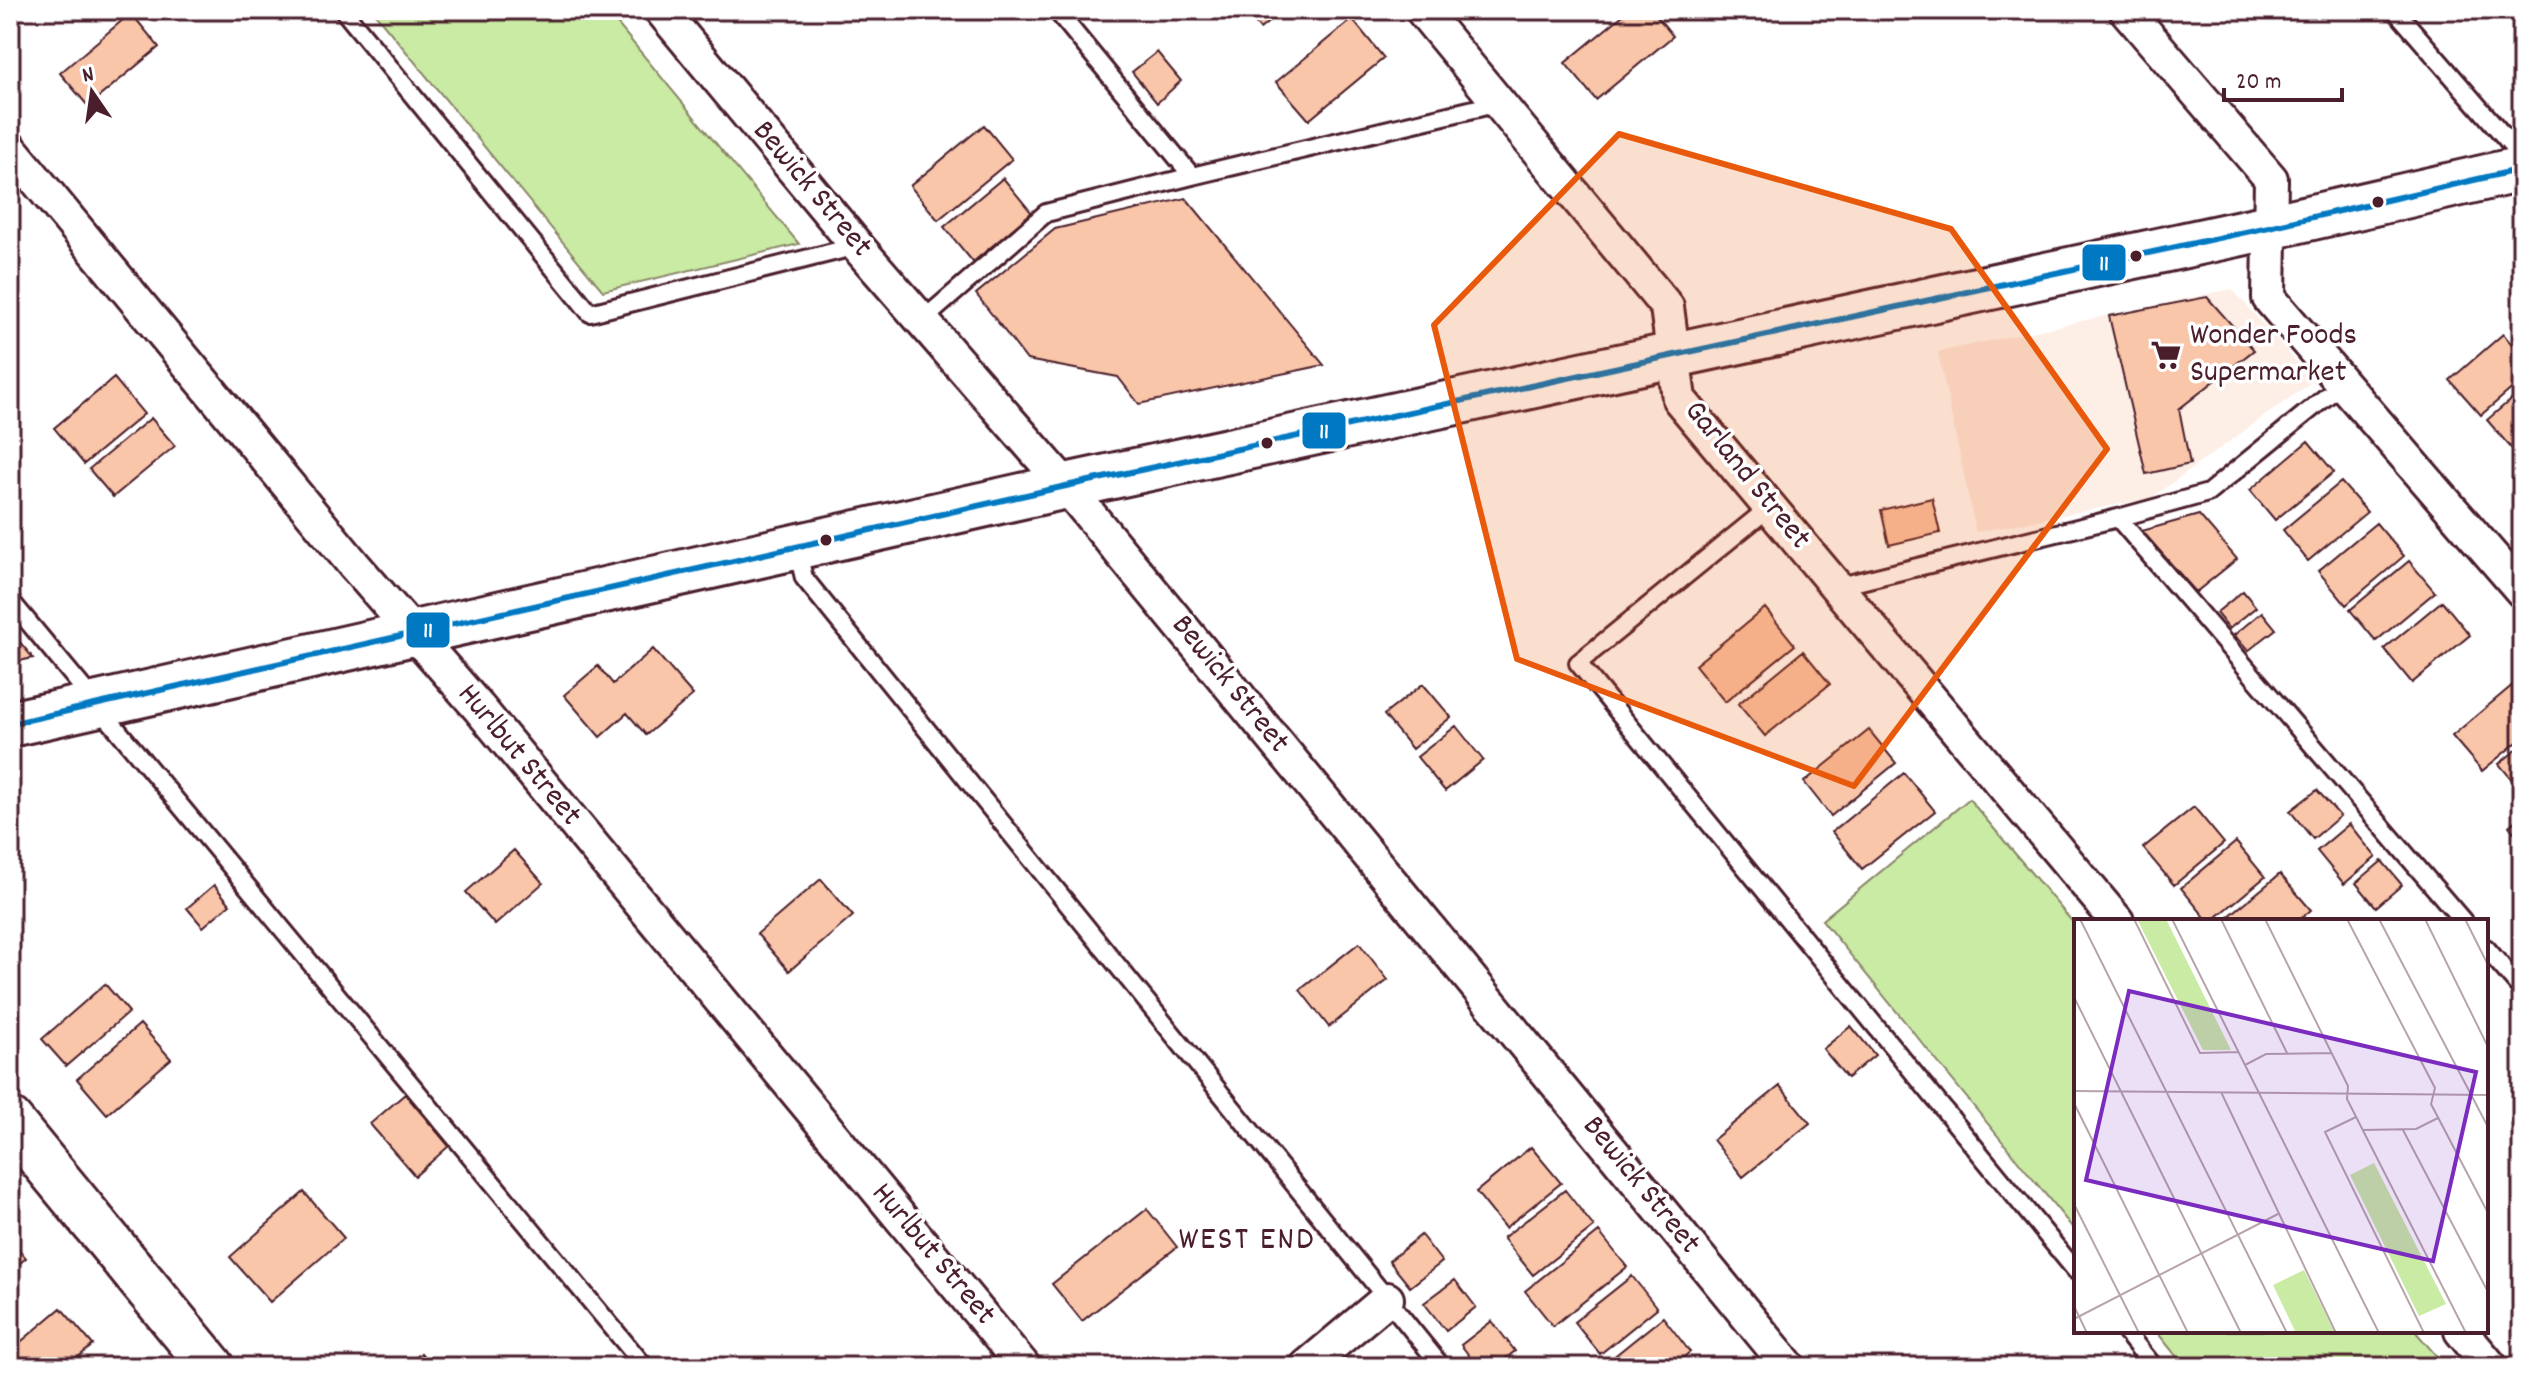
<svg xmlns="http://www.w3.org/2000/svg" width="2532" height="1377" font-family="Dekko,sans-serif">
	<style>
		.built { fill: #fdeee6 }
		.green { fill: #c9eba4; stroke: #8a8568; stroke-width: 2 }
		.building { fill: #f9c6aa; stroke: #4a1f2b; stroke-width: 2 }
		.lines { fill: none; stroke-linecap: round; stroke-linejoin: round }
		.lane-casing { stroke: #4a1f2b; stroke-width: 22 }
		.street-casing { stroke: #4a1f2b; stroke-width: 38 }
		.secondary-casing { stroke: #4a1f2b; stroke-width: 50 }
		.lane { stroke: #fff; stroke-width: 16 }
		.street { stroke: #fff; stroke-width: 32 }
		.secondary { stroke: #fff; stroke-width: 44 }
		.bus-1-casing { stroke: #fff; stroke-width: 12 }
		.bus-1 { stroke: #0079c2; stroke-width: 6 }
		.marked { fill: #e8590c; fill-opacity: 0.2; stroke: #e8590c; stroke-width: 6; stroke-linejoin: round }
		.bus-dot { fill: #4a1f2b; stroke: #fff; stroke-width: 3 }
		.labels { text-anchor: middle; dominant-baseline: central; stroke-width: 7; stroke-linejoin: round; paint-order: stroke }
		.street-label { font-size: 32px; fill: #4a1f2b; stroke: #fff }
		.poi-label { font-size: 32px; fill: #4a1f2b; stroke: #fff; text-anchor: start }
		.neighbourhood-label { font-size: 34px; letter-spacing: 2px; fill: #4a1f2b; stroke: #fff }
		.inset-road { fill: none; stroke: #b7a5aa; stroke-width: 2 }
		.view { fill: #7b2cbf; fill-opacity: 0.15; stroke: #7b2cbf; stroke-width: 4 }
		.inset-edge { fill: none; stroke: #4a1f2b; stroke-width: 4 }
		.line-badge { stroke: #fff; stroke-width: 3 }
		.badge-label { font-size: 22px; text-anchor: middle; font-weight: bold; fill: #fff }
	</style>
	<rect width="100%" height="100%" fill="#fff"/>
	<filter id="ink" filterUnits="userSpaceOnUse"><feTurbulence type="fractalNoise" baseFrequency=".0125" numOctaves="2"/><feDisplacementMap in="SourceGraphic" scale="16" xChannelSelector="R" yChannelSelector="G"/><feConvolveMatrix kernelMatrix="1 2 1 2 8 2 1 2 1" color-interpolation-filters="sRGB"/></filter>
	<g filter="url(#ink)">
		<path class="built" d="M2232,289L2313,381L2151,498L1976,532L1938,352Z"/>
		<path class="green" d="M372,10H606L799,244L603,291Z
			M1969,799L2076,926V1232L1822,920Z
			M2156,1331H2415L2446,1367H2185Z"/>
		<path class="building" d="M1244,10H1283L1260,29Z
			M1629,10H1652L1673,36L1596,100L1565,63Z
			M131,13L159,47L88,106L60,73Z
			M1352,19L1384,58L1309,120L1276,82Z
			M1157,52L1181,81L1157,103L1132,72Z
			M984,125L1012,159L938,220L910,186Z
			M1003,178L1032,213L973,262L944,227Z
			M1186,198L1324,365L1139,404L1118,377L1027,360L976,294L1055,229Z
			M2207,297L2254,350L2179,409L2190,464L2146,474L2109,316Z
			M2503,334L2522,356V380L2481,415L2450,380Z
			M114,378L144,414L84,464L54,428Z
			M2522,390V453L2518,456L2487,420Z
			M151,418L175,446L113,497L89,469Z
			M2308,441L2334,472L2275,520L2250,490Z
			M2341,482L2367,512L2308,561L2283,530Z
			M1932,498L1940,533L1889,545L1881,510Z
			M2199,515L2237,559L2196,592L2142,531Z
			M2376,523L2404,556L2346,605L2318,571Z
			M2409,561L2435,592L2376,641L2350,610Z
			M2243,591L2256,607L2229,629L2216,613Z
			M2442,601L2470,635L2412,683L2384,649Z
			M1765,608L1795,645L1725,702L1695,665Z
			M2262,612L2276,629L2248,651L2234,635Z
			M10,630L33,658L10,663Z
			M653,649L693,695L646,735L627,713L600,737L564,695L598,666L613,684Z
			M1803,651L1830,684L1765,736L1738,704Z
			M1423,684L1451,717L1412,749L1384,715Z
			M2514,684L2522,694V738L2482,771L2452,736Z
			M1456,726L1483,760L1445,791L1417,757Z
			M1869,730L1896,763L1831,816L1804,782Z
			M2522,745V792L2499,764Z
			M1904,773L1935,811L1862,869L1832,832Z
			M2317,790L2340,816L2313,839L2290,811Z
			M2194,807L2224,843L2174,885L2143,848Z
			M2522,815V842L2509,826Z
			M2349,824L2376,857L2344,884L2317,851Z
			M2236,842L2265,877L2212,921H2208L2181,888Z
			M514,850L543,883L495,925L466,892Z
			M2382,861L2402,885L2376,907L2356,883Z
			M2280,874L2311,910L2298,921H2223Z
			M821,879L853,916L789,971L757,934Z
			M214,885L230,904L203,927L187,908Z
			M1359,943L1388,980L1329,1027L1300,990Z
			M105,984L129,1012L66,1066L42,1039Z
			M140,1024L171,1059L107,1114L77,1079Z
			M1851,1026L1875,1055L1847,1078L1823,1049Z
			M1780,1086L1810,1123L1743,1177L1713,1140Z
			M405,1094L449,1146L415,1176L370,1124Z
			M1531,1147L1561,1183L1505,1228L1476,1192Z
			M1565,1190L1594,1227L1533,1275L1503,1238Z
			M304,1192L344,1238L270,1302L230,1257Z
			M1147,1209L1177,1247L1082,1321L1052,1284Z
			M1599,1232L1627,1267L1553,1326L1525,1291Z
			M1421,1235L1442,1262L1410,1287L1389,1261Z
			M10,1239L26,1258L10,1272Z
			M1632,1276L1657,1308L1600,1354L1574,1322Z
			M1455,1280L1476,1307L1446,1331L1424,1303Z
			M61,1308L93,1345L66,1367H10V1351Z
			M1663,1317L1690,1352L1671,1367H1601Z
			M1492,1321L1515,1351L1495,1367H1478L1461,1345Z
			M421,1353L433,1367H405Z"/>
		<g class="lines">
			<g class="lane-casing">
				<path id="lane" d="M343,10L590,313L857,246
					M1056,10L1192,176
					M2395,10L2522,157
					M922,321L1046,213L1192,176L1499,103
					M1770,507L1578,663L2076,1271
					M2118,518L2463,921
					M797,549L804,578L1442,1367
					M1836,587L2118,518L2208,493L2343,383
					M10,600L645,1367
					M2486,948L2522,990
					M2125,1331L2154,1367"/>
			</g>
			<g class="street-casing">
				<path id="street" d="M661,10L857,246L1066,486L1789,1367
					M1422,10L1667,307L1679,399L2117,921
					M2126,10L2271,179L2269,298L2522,591
					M10,148L354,565L479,708L1024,1367
					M2461,1331L2491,1367
					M1306,1367L1387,1299"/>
			</g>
			<g class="secondary-casing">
				<path id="secondary" d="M10,724L1066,486L2269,227L2522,169
					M10,1121L212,1367"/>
			</g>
			<use href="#lane" class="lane"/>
			<use href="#street" class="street"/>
			<use href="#secondary" class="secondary"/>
			<g class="bus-1-casing">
				<path id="bus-1" d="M10,724L1066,486L2269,227L2522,169"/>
			</g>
			<use href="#bus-1" class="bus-1"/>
		</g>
	</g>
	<path class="marked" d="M1619,134L1951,229L2107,449L1854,786L1517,659L1434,325Z"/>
	<defs>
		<g id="supermarket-bare" transform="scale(2.4)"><path d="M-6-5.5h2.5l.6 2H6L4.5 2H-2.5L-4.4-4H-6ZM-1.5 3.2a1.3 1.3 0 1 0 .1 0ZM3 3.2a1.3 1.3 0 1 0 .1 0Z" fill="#4a1f2b" stroke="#fff" stroke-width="2.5" paint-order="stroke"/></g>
	</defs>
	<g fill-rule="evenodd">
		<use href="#supermarket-bare" x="2166" y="355"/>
	</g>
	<g class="bus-dot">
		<circle cx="2378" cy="202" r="7"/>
		<circle cx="2136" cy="256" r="7"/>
		<circle cx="1267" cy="443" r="7"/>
		<circle cx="826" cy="540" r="7"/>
	</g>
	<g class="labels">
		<g class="street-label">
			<text transform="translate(811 190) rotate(50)">Bewick Street</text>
			<text transform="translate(1746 476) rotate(51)">Garland Street</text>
			<text transform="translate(1229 685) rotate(51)">Bewick Street</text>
			<text transform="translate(518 756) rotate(50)">Hurlbut Street</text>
			<text transform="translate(1640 1186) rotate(51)">Bewick Street</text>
			<text transform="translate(932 1255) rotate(50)">Hurlbut Street</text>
		</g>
		<g class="poi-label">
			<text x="2190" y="337">Wonder Foods<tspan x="2190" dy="37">Supermarket</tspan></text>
		</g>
		<g class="neighbourhood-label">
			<text x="1247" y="1241">WEST END</text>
		</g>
	</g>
	<g transform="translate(2074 919)">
		<rect width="414" height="414" fill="#fff"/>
		<path d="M63,0H92L157,131H129ZM300,244L372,385L345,397L276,256ZM230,351L261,414H222L199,366Z" fill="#c9eba4"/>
		<path class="inset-road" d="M6,0L213,414M60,0L126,134L165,133M98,0L305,414M147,0L213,134M191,0L274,167L273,180L392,414M273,0L361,169L357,185L414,294M305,0L414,208M351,0L414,128M391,0L414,46M0,78L167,414M171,146L192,135L257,134M0,172L414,176M147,173L262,414M0,184L114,414M282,198L251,213L350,414M288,211L342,210L364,199M329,211L414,373M0,285L65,414M0,387L13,414M0,400L204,295"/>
		<path class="view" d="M55,72L402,153L359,342L12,261Z"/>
		<rect width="414" height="414" class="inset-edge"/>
	</g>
	<g class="line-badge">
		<rect x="2081" y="243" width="46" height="39" rx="8" fill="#0079c2"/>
		<rect x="1301" y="411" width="46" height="39" rx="8" fill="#0079c2"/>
		<rect x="405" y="611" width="46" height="38" rx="8" fill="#0079c2"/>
	</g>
	<g class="badge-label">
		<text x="2104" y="270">11</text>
		<text x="1324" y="438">11</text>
		<text x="428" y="637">11</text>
	</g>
	<rect width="2532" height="1377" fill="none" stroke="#fff" stroke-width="40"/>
	<rect x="20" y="20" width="2492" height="1337" fill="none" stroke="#4a1f2b" stroke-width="3" filter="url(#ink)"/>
	<g transform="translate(92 92) rotate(347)" stroke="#ffffff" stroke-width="6" paint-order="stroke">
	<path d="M0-6L14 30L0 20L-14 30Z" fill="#4a1f2b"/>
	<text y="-12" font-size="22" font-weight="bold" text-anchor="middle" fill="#4a1f2b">N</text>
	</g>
	<path d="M2224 88v12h118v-12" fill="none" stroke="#4a1f2b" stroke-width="4"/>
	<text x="2236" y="88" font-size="24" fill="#4a1f2b" stroke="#ffffff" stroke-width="6" paint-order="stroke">20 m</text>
</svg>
